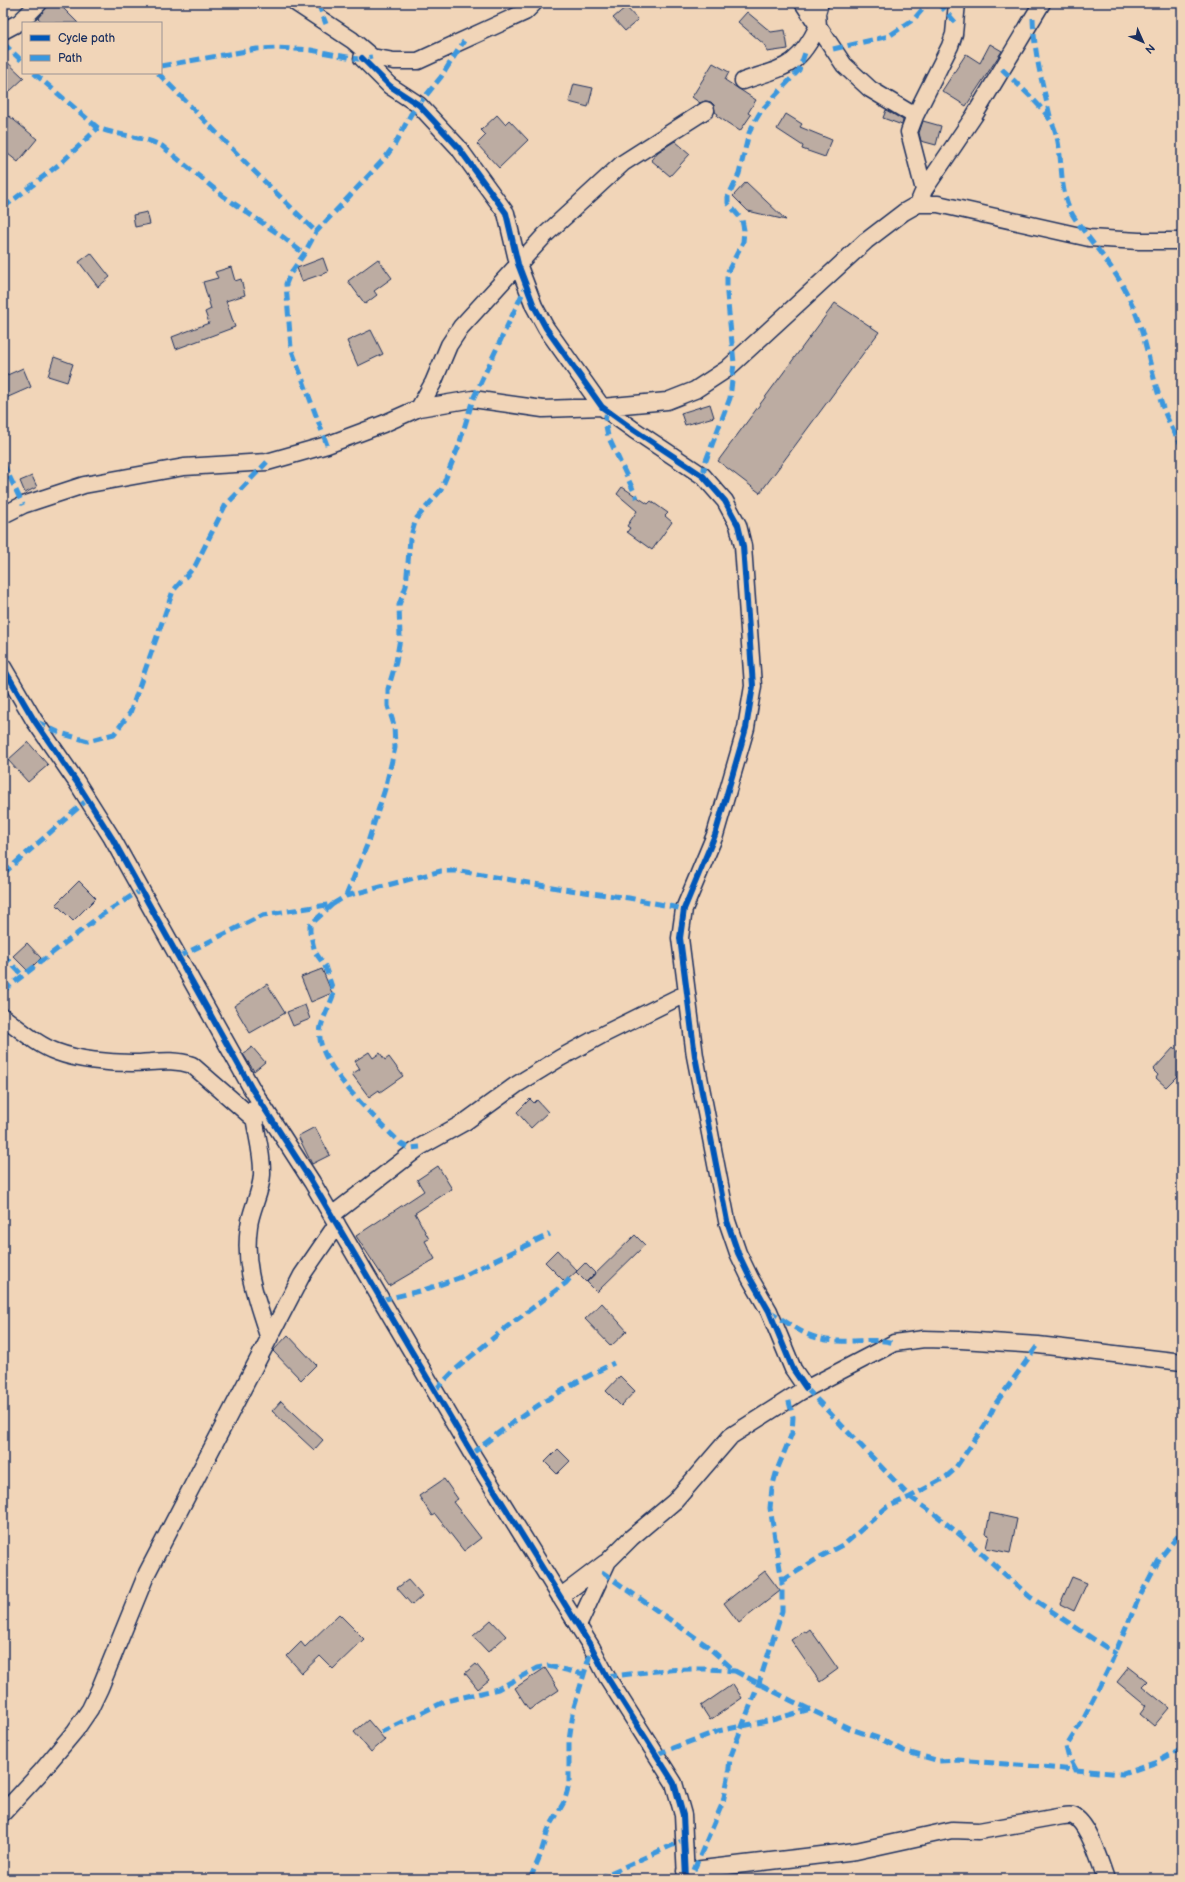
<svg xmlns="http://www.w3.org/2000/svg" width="1185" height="1882" font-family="'Balsamiq Sans',sans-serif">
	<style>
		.building { fill: #bcaca2; stroke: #1b2f5e }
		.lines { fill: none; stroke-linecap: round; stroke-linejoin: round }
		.street-casing { stroke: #1b2f5e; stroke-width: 19 }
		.street { stroke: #f1d5b8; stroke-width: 16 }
		.quiet { stroke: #3a97de; stroke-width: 5; stroke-dasharray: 10 5; stroke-linecap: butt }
		.cycleway-casing { stroke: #f1d5b8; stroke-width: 8 }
		.cycleway { stroke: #0057b8; stroke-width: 6 }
	</style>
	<rect width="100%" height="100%" fill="#f1d5b8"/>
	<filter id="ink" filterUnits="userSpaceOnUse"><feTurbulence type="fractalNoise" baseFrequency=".025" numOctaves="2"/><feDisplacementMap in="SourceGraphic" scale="8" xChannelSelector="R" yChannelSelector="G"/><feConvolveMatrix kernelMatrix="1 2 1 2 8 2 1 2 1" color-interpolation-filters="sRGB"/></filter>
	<g filter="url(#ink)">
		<path class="building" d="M50,3H58L78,23H43L38,18Z
			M626,7L638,20L625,31L613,18Z
			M747,12L771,32L785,30L788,49L767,52L766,46L738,22Z
			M990,44L1002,51L966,106L942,91L966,54L980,63Z
			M3,58L24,78L10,91L3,85Z
			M713,63L729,72L725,80L756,100L748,113L751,115L740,131L717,116L718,114L715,112L714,105L711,102L705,101L700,103L692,97Z
			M574,84L593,88L588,107L569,102Z
			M886,110L903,120L902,125L883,118Z
			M786,114L802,124L800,127L832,140L825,157L802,149L803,146L777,129Z
			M497,115L505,124L509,120L528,140L499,168L477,144L486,135L481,130Z
			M9,116L37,139L18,162L3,150V123Z
			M923,121L941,126L936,145L921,141L919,133Z
			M675,141L690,154L670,176L651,160L658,152Z
			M746,182L786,220L748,211L733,196Z
			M147,212L150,224L135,227L133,215Z
			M91,253L110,277L98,287L79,262Z
			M323,258L328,272L302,281L297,268Z
			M378,259L392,278L374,291L377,295L365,304L348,281Z
			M231,267L235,281L241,279L245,295L226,301L235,327L176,349L172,337L209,323L205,312L211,309L203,282L218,278L215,272Z
			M835,303L879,332L760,493L718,461Z
			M371,330L383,354L358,366L347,341Z
			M54,357L73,364L67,382L48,376Z
			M23,368L31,387L6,398L3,392V377Z
			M710,404L714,417L685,425L681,413Z
			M32,476L37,487L25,493L20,481Z
			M622,487L648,504L651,501L668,513L665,516L672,522L652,550L627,532L630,528L627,526L637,511L617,494Z
			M28,742L48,765L28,782L8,760Z
			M79,881L96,898L73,921L56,904Z
			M27,943L41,958L28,971L13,956Z
			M322,969L332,993L311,1002L301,977Z
			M267,984L285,1013L250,1033L234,1006Z
			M305,1005L310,1019L293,1026L287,1012Z
			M252,1047L265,1062L254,1071L243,1054Z
			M1174,1047L1182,1054V1071L1166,1087L1156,1078L1158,1075L1153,1070Z
			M369,1052L373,1058L380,1053L385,1060L389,1057L403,1076L380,1092L379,1090L369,1097L352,1074L360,1069L355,1061Z
			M530,1099L534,1103L537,1100L548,1112L531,1128L517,1112Z
			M315,1127L330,1155L312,1164L298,1136Z
			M438,1166L452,1189L415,1213L429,1239L425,1241L435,1259L389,1286L356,1236L424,1191L417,1180Z
			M635,1235L645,1245L597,1292L587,1282Z
			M557,1250L577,1271L565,1282L545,1262Z
			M585,1263L595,1273L586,1282L576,1272Z
			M602,1303L627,1331L611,1346L585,1319Z
			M288,1335L316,1365L301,1380L273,1351Z
			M620,1376L635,1391L621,1406L606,1391Z
			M281,1401L323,1440L314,1450L272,1411Z
			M558,1449L570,1461L557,1474L545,1462Z
			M444,1479L458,1499L453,1502L481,1538L464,1551L435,1514L432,1516L419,1496Z
			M990,1513L1017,1519L1010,1553L986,1548L989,1535L986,1534Z
			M765,1571L780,1591L739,1623L724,1603Z
			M1072,1577L1087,1583L1074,1611L1060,1604Z
			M408,1580L422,1596L412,1605L397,1588Z
			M339,1614L364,1639L333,1669L320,1656L302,1673L287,1656L301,1642L305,1647Z
			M491,1620L506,1636L488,1652L473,1636Z
			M810,1629L838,1669L820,1682L791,1640L804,1631L806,1632Z
			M476,1664L489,1680L478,1689L465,1673Z
			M1129,1667L1147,1681L1142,1686L1169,1708L1154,1726L1140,1714L1146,1706L1117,1682Z
			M545,1668L559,1690L529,1710L515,1688Z
			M733,1684L742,1698L710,1720L701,1706Z
			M368,1720L385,1740L371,1752L354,1732Z"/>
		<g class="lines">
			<g class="street-casing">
				<path id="street" d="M296,3L352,40L372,57L394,61H418L525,12L534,3
					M820,3L817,13L818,26L844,65L870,89L915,116
					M3,31L20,22L39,3
					M362,58L390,86L419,105L458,147L506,213L518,264L534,306L546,328L602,407L634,430L703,476L725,501L738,525L743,546L753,686L746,728L715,835L684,909L680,938L695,1056L727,1221L738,1253L750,1278L769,1311L793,1369L806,1388
					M743,81C784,67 798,68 818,26L803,3
					M924,190L909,132L915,116L950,46L954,34L957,3
					M918,204L924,190L974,116L1042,3
					M419,408L433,383L449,345L461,327L545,235L623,163L706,110
					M3,515L23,505L84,485L184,467L267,462L327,445L383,424L419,408L473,399L543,409L602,407L667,401L695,390L727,369L866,241L904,212L918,204H938L1089,238L1139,241H1182
					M3,667L34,720L76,781L112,838L252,1089L312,1182L472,1454L592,1648L607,1677L674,1783L683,1815L686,1879
					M3,1017C20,1029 37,1045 57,1052C78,1060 109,1063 132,1063C152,1063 172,1058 192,1065L254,1119
					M253,1109C255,1130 263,1153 262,1175C261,1193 251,1209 249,1226C243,1268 257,1300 269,1339
					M332,1215L420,1147L465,1122L516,1085L560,1058L604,1034L687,993
					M560,1597L605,1563
					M578,1626L608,1561L631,1538L675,1501L731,1436L800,1392L894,1343L924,1339L961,1340L1038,1345L1182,1362
					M3,1813L40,1773L75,1731L90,1709L100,1688L147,1573L302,1275L337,1224
					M685,1871L856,1851L952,1830L979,1831L1063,1816C1066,1816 1070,1815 1073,1816C1089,1823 1100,1863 1106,1879"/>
			</g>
			<use href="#street" class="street"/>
			<path class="quiet" d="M318,3L326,24
				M938,3L956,23
				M1033,18C1034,54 1043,86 1051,120
				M3,43L23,62
				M833,49L889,36L914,19L928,3
				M161,66L257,49L277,48L311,50L358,59L372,57
				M1002,69C1016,83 1045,108 1053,125C1064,151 1058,182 1069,208C1074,219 1082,228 1089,238C1103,256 1118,275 1128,296C1145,329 1149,367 1161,402C1166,418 1174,432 1182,446
				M34,73L98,128C119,136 142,136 162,146L223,196L283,237L304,254
				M158,73L251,168L316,232
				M3,208L62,162L98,128
				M607,411L605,421L608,436L637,498
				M327,445L291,348L286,284L290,274L304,254L316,232L385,158L395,144L411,114L441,77L464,41
				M3,463L23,505
				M703,476L705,463L730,398L734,363L727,294V273L743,242L744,230L742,220L728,203V197L739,174L749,133L755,121L761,111L799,70L806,50
				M1182,565L1179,585L1182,597
				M37,722L60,733L88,741L114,734L130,713L173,591L195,566L225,506L267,462
				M3,874L88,799
				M346,896L367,845L385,789L395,748L394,725L388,706V689L396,662L400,638L399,605L406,586L410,539L416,519L441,490L458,448L473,399L526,286
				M333,904L310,925V932L315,952L325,966L334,993C330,1005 322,1019 320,1031C315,1064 379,1121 401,1144L409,1148L420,1147
				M3,955L23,976
				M178,957L263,915L333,904L346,896L441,871H460L563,889L629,898L684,909
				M3,991L100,916L141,890
				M381,1300L424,1290L459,1278L550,1234
				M769,1311C795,1327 807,1340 839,1341C858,1342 876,1338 894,1343
				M806,1388L910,1497L936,1515L971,1544L1030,1597L1116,1654
				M435,1390L456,1369L504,1329L566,1283L571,1277
				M472,1454C515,1418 564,1387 614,1363
				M602,1572L706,1645L735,1671L792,1701L851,1729L881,1739L904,1751L939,1761L958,1760L1123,1774L1157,1762L1182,1748
				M782,1581L820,1557L846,1543L887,1507L910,1497L946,1477L954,1470L985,1425L996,1403L1038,1345
				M607,1677C650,1671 692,1666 735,1671
				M381,1732L446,1701L498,1689L537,1668L548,1666L584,1674
				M657,1754L718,1731L772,1720L810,1709
				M1076,1770L1068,1755L1066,1747L1081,1723L1107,1672L1138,1600L1160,1558L1182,1531
				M694,1870L723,1802L728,1778L730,1758L759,1683L782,1611V1581L770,1508L772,1488L777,1470L792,1433L793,1417L788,1398
				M530,1879L540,1856L548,1830L564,1802L569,1785V1740L574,1707L592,1648
				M597,1879L684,1840"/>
			<g class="cycleway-casing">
				<path id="cycleway" d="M362,58L390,86L419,105L458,147L506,213L518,264L534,306L546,328L602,407L634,430L703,476L725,501L738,525L743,546L753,686L746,728L715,835L684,909L680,938L695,1056L727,1221L738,1253L750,1278L769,1311L793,1369L806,1388
					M3,667L34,720L76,781L112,838L252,1089L312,1182L472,1454L592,1648L607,1677L674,1783L683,1815L686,1879"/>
			</g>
			<use href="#cycleway" class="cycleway"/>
		</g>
	</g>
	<rect width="1185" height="1882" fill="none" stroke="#f1d5b8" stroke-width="16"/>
	<rect x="8" y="8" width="1169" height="1866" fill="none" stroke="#1b2f5e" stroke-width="1.5" filter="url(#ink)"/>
	<rect x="22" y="22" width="140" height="52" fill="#f1d5b8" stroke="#9b9394"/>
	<rect x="30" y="35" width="20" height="6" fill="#0057b8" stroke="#9b9394"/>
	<text x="58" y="42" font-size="12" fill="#1b2f5e">Cycle path</text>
	<rect x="30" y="55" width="20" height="6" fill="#3a97de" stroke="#9b9394"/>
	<text x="58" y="62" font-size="12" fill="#1b2f5e">Path</text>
	<g transform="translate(1143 42) rotate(135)" stroke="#f1d5b8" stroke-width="3" paint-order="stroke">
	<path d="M0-3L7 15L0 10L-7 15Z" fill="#1b2f5e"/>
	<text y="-6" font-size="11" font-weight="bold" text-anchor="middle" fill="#1b2f5e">N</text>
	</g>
</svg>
